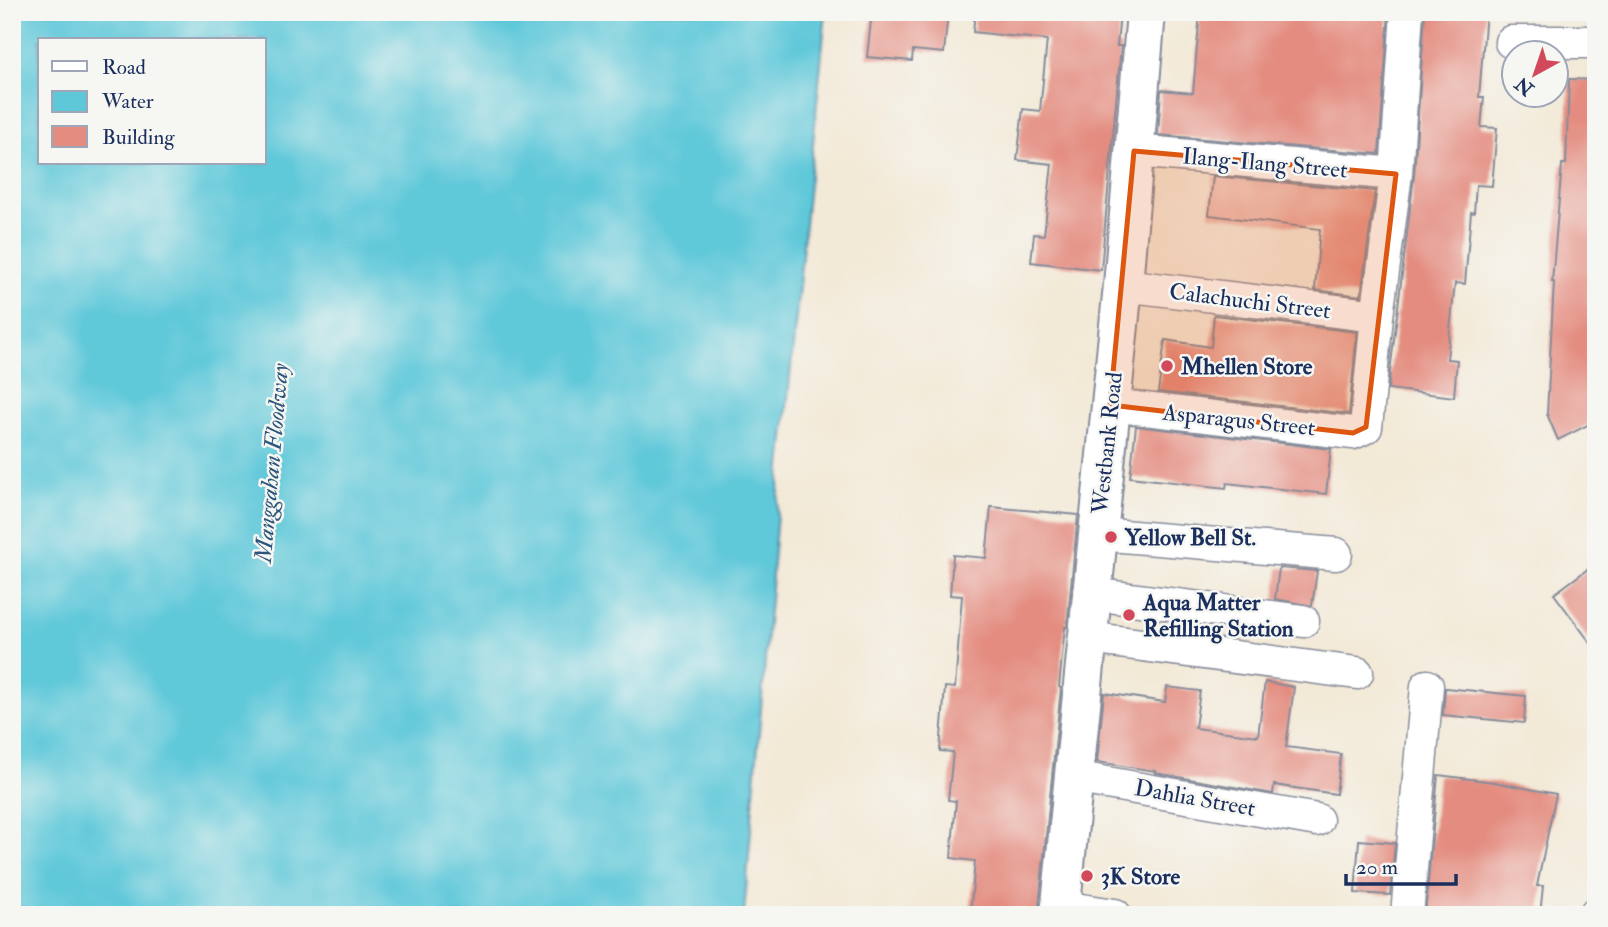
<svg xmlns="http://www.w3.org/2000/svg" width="1608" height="927" font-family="'IM FELL Double Pica',serif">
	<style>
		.water { fill: #5ec8d9; stroke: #3c7c9c; stroke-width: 2; fill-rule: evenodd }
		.building { fill: #e48c80 }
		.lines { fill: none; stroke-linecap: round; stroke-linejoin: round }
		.street-casing { stroke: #878c9a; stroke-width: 35 }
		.secondary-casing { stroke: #878c9a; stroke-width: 42 }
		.street { stroke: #fff; stroke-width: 32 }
		.secondary { stroke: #fff; stroke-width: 38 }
		.marked { fill: #de5710; fill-opacity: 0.2; stroke: #de5710; stroke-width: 5; stroke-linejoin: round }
		.poi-dot { fill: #d1495b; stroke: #f6f6f2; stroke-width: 2.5 }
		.labels { text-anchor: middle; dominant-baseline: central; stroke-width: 5; stroke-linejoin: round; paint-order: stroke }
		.street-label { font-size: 23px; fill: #1b2f5e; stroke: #f6f6f2 }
		.poi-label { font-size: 23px; font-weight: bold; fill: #1b2f5e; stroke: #f6f6f2; text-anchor: start }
		.water-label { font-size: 24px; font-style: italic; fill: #2c557d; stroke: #f6f6f2 }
	</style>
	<rect width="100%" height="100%" fill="#f6f6f2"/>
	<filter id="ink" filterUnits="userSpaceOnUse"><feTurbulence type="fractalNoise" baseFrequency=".0143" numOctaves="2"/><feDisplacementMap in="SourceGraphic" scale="14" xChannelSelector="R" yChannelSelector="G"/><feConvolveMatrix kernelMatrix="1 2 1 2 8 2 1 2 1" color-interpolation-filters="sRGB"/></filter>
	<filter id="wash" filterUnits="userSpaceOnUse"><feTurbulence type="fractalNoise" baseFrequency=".00686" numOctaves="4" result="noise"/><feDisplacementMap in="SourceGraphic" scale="28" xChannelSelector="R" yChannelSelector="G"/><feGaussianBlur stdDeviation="1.57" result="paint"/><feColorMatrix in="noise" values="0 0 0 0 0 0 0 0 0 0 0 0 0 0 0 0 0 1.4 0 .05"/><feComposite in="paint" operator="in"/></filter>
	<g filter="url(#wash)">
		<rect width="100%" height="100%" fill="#f3e9d7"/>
		<path class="water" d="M12,12H826L780,478L744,915H12ZM40,40H264V163H40Z"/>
		<g id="blocks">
			<path class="building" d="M872,12H948L944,53L913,50L912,61L867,57Z
				M975,12L1120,14L1117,46H1121L1101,270L1031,262L1034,234L1044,235L1052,164L1017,160L1023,109L1040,111L1047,40L973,32Z
				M1200,12H1389L1379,154L1158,135L1161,90L1193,93Z
				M1425,12H1486L1479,97H1484L1481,127L1497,128L1492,186L1476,185L1474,213L1471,212L1465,284L1455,283L1447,359L1457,360L1454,397L1388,389L1414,176Z
				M1569,79L1596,80V421L1558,440L1547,414L1554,282H1552L1562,164H1566Z
				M1213,176L1375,191L1361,296L1315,290L1320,229L1209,215Z
				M1214,315L1357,332L1349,414L1158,392L1165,340L1211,347Z
				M1136,426L1331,449L1326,494L1227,483L1226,488L1130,477Z
				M991,507L1078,515L1067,627H1065L1059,687L1061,688L1038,915H970L975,861L951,858L956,801L948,800L953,752L940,751L945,687L955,688L962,596L950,595L953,555L986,558Z
				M1596,563V650L1554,594Z
				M1279,568L1317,571L1312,606L1275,599Z
				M1265,682L1294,687L1286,747L1341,754L1336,794L1274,785L1273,794L1156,773V771L1097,762L1104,693L1165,702L1167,687L1200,691L1195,728L1258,736Z
				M1445,688L1526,696L1524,723L1443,715Z
				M1438,775L1494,782L1556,794L1537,886H1543L1540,915H1425Z
				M1359,840L1395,843L1390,895L1355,893Z"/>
		</g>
	</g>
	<g filter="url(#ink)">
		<use href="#blocks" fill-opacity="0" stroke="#878c9a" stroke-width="2"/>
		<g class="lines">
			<g class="street-casing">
				<path id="street" d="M1511,42H1596
					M1134,151L1396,174
					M1123,285L1377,316
					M1110,405L1353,433L1366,427L1377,316L1396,174L1407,12
					M1098,534L1336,554
					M1092,594L1303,621
					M1088,638L1357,673
					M1073,777L1317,820
					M1061,907L1115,915
					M1407,915L1427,686
					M1595,915L1596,913"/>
			</g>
			<g class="secondary-casing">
				<path id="secondary" d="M1060,915L1123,285L1146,12"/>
			</g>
			<use href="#street" class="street"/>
			<use href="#secondary" class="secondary"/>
		</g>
	</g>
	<path class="marked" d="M1134,151L1396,174L1366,427L1353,433L1110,405Z"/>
	<g class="poi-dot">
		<circle cx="1167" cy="366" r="7"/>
		<circle cx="1111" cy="537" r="7"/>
		<circle cx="1129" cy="615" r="7"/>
		<circle cx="1087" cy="876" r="7"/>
	</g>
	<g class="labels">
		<g class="street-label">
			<text transform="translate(1265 163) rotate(5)">Ilang-Ilang Street</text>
			<text transform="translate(1250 301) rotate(7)">Calachuchi Street</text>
			<text transform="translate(1239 420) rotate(6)">Asparagus Street</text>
			<text transform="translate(1107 443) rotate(-84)">Westbank Road</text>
			<text transform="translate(1195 798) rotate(10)">Dahlia Street</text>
		</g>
		<g class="poi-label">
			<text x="1181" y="366">Mhellen Store</text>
			<text x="1125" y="537">Yellow Bell St.</text>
			<text x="1143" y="602">Aqua Matter<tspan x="1143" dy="26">Refilling Station</tspan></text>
			<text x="1101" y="876">3K Store</text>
		</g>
		<g class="water-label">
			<text transform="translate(272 463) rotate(-85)">Manggahan Floodway</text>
		</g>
	</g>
	<rect width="1608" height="927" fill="none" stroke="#f6f6f2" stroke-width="42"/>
	<rect x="38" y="38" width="228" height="126" fill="#f6f6f2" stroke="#9ea6b7" stroke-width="2"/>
	<rect x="52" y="61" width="35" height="10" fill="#ffffff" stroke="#9ea6b7" stroke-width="2"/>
	<text x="102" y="74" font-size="21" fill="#1b2f5e">Road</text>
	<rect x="52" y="91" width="35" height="21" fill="#5ec8d9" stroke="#9ea6b7" stroke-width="2"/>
	<text x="102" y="108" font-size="21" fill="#1b2f5e">Water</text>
	<rect x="52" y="126" width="35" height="21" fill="#e48c80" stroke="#9ea6b7" stroke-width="2"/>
	<text x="102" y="144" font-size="21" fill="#1b2f5e">Building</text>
	<g transform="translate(1535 74) rotate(220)"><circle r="33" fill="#f6f6f2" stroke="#9ea6b7" stroke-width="2"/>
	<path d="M0-5L12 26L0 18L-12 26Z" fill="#d1495b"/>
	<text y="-10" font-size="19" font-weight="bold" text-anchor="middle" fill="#1b2f5e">N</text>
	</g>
	<path d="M1346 874v10h110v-10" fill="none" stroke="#1b2f5e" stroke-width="3.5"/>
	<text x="1356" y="874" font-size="21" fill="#1b2f5e" stroke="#f6f6f2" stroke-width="5" paint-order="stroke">20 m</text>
</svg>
